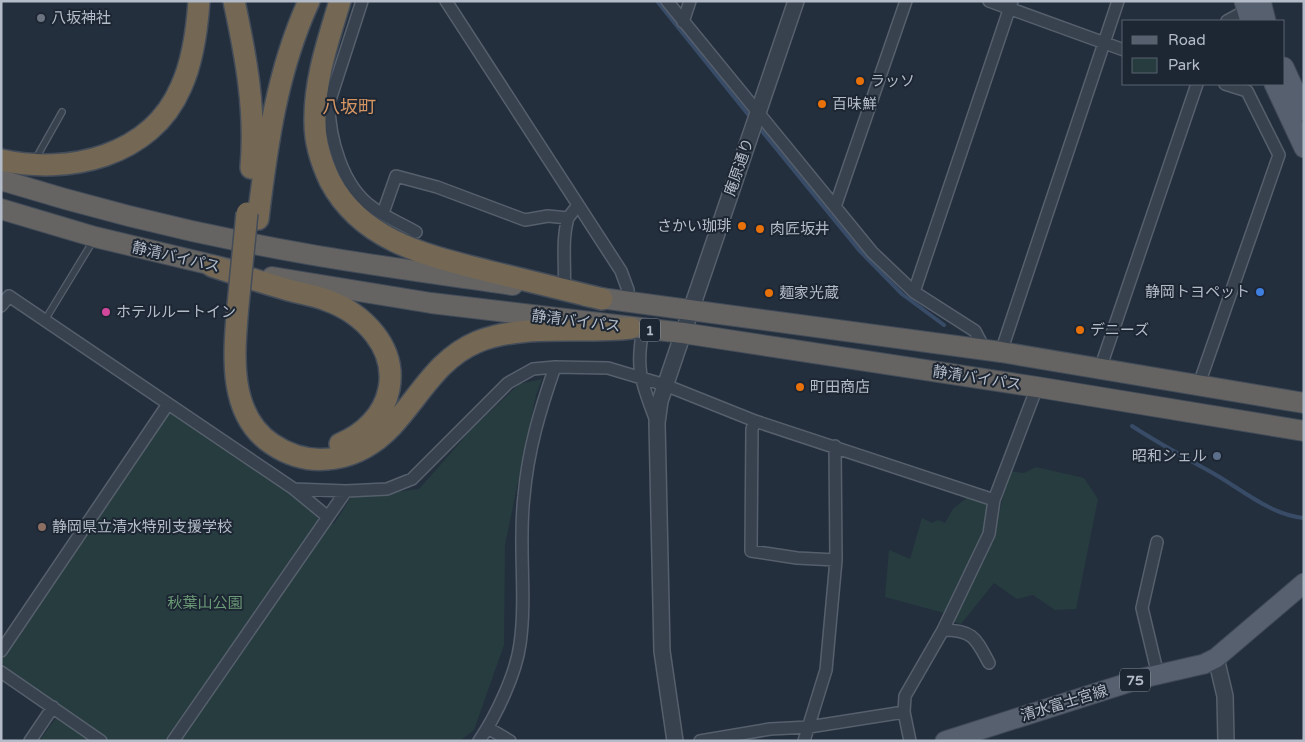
<svg xmlns="http://www.w3.org/2000/svg" width="1305" height="742" font-family="'Varela Round','Noto Sans JP',sans-serif">
	<style>
		.green { fill: #263c3f }
		.lines { fill: none; stroke-linecap: round; stroke-linejoin: round }
		.stream { stroke: #394c67; stroke-width: 4 }
		.service-casing { stroke: #565f6c; stroke-width: 8 }
		.minor-casing { stroke: #565f6c; stroke-width: 14 }
		.tertiary-casing { stroke: #565f6c; stroke-width: 18 }
		.primary-casing { stroke: #414a57; stroke-width: 21 }
		.trunk-casing { stroke: #434c59; stroke-width: 22 }
		.motorway-casing { stroke: #434c59; stroke-width: 24 }
		.service { stroke: #38414e; stroke-width: 5.5 }
		.minor { stroke: #38414e; stroke-width: 11 }
		.tertiary { stroke: #38414e; stroke-width: 15 }
		.primary { stroke: #56606e; stroke-width: 19 }
		.trunk { stroke: #656462; stroke-width: 20 }
		.motorway { stroke: #746855; stroke-width: 21 }
		.motorway-bridge-casing { stroke: #434c59; stroke-width: 24; stroke-linecap: butt }
		.motorway-bridge { stroke: #746855; stroke-width: 21 }
		.worship-dot { fill: #6b7280; stroke: #1d2633; stroke-width: 2 }
		.food-dot { fill: #e8710a; stroke: #1d2633; stroke-width: 2 }
		.shop-dot { fill: #3f7fe0; stroke: #1d2633; stroke-width: 2 }
		.hotel-dot { fill: #d1479c; stroke: #1d2633; stroke-width: 2 }
		.service-dot { fill: #5c6f8a; stroke: #1d2633; stroke-width: 2 }
		.education-dot { fill: #8d6e63; stroke: #1d2633; stroke-width: 2 }
		.labels { text-anchor: middle; dominant-baseline: central; stroke-width: 4; stroke-linejoin: round; paint-order: stroke }
		.shield { fill: #1d2633; stroke: #878f9c; stroke-width: 1 }
		.shield-label { font-size: 14px; font-weight: bold; fill: #b4bcc9 }
		.poi-label { font-size: 15px; fill: #b4bcc9; stroke: #1d2633; text-anchor: start }
		.street-label { font-size: 15px; fill: #b4bcc9; stroke: #1d2633 }
		.park-label { font-size: 15px; fill: #6b9a76; stroke: #1d2633 }
		.quarter-label { font-size: 18px; fill: #d59563; stroke: #1d2633 }
	</style>
	<rect width="100%" height="100%" fill="#242f3e"/>
	<path class="green" d="M542,379L536,395L505,545L504,645L474,730L460,741H39L56,718L1,662V659L167,408L334,524L351,497L419,489L471,430L519,384Z
		M1036,467L1084,478L1098,499L1076,609L1055,610L1033,595L1017,599L994,583L961,624L952,621L993,540L1009,471L1024,473Z
		M968,497L988,505L985,530L944,613L885,597L889,550L910,559L922,518L932,523L938,520L945,523L953,509Z"/>
	<g class="lines">
		<path class="stream" d="M657,1L751,118
			M757,125L859,250L902,294L944,325
			M1132,426C1158,443 1184,457 1211,472C1240,488 1270,515 1304,518"/>
		<g class="service-casing">
			<path id="service" d="M35,160L62,112
				M45,320L93,241"/>
		</g>
		<g class="minor-casing">
			<path id="minor" d="M362,1L329,103C329,137 342,186 372,207C385,217 402,224 416,232
				M446,1L621,271L628,290V303
				M667,1L872,252L914,292L975,331L985,350
				M989,1L1124,50
				M1227,21L1247,10
				M683,22L690,1
				M835,207L906,1
				M383,213L396,176L437,187L525,220L548,216L568,218L578,205
				M914,292L1012,1
				M564,293C566,268 561,242 568,218
				M1,306L9,296L294,489L346,491L387,489L412,479L508,383L533,369L555,367
				M643,329C635,371 642,383 656,421
				M1001,352L1118,1
				M1100,369L1197,84
				M1199,384L1279,155L1247,91L1225,84
				M755,421L752,429L751,551L797,558L836,560
				M294,489L328,517
				M1157,542L1142,608L1158,675
				M943,630C974,630 976,639 989,663
				M1,651L168,404
				M1,672L101,741
				M488,728L510,741
				M30,741L53,707
				M173,741L346,491
				M479,741C496,716 516,674 520,644C527,595 518,545 524,496C528,450 540,410 555,367L608,368L665,385L755,421L994,500
				M700,741L770,729L809,727L904,712
				M804,741L826,670L836,560L835,446
				M910,741L904,712L905,696L943,630L989,534L994,500L1037,387"/>
		</g>
		<g class="tertiary-casing">
			<path id="tertiary" d="M1216,658L1225,696L1226,741
				M675,741L662,651L657,423L660,401L796,1"/>
		</g>
		<g class="primary-casing">
			<path id="primary" d="M1244,1L1250,21
				M1261,1L1266,21
				M1284,67L1304,111
				M1274,84L1304,148
				M945,741L1143,678L1204,664L1216,658L1304,583"/>
		</g>
		<g class="trunk-casing">
			<path id="trunk" d="M1,180C101,211 204,236 307,254C375,266 444,275 513,285
				M1,209L95,237L229,269
				M272,277L431,303L683,333L1037,387L1304,431
				M586,296L1001,352L1304,403"/>
		</g>
		<g class="motorway-casing">
			<path id="motorway" d="M234,1C246,57 256,110 251,168
				M340,1C328,41 314,81 315,123C315,144 321,162 330,181C363,243 430,256 492,272C529,281 566,290 602,299
				M1,160C68,175 151,157 181,87C193,61 197,30 199,1
				M258,219C267,144 277,71 309,1
				M212,266C236,274 261,282 285,289C298,293 313,295 326,300C363,313 397,347 389,389C384,415 364,434 340,444
				M238,305C234,352 227,414 272,444C312,471 359,461 392,426C420,396 437,359 477,342C524,323 581,334 631,328"/>
		</g>
		<use href="#service" class="service"/>
		<use href="#minor" class="minor"/>
		<use href="#tertiary" class="tertiary"/>
		<use href="#primary" class="primary"/>
		<use href="#trunk" class="trunk"/>
		<use href="#motorway" class="motorway"/>
		<g class="motorway-bridge-casing">
			<path id="motorway-bridge" d="M238,305L247,213"/>
		</g>
		<use href="#motorway-bridge" class="motorway-bridge"/>
	</g>
	<circle class="worship-dot" cx="41" cy="18" r="5"/>
	<g class="food-dot">
		<circle cx="860" cy="81" r="5"/>
		<circle cx="822" cy="104" r="5"/>
		<circle cx="742" cy="226" r="5"/>
		<circle cx="760" cy="229" r="5"/>
		<circle cx="769" cy="293" r="5"/>
		<circle cx="1080" cy="330" r="5"/>
		<circle cx="800" cy="387" r="5"/>
	</g>
	<circle class="shop-dot" cx="1260" cy="292" r="5"/>
	<circle class="hotel-dot" cx="106" cy="312" r="5"/>
	<circle class="service-dot" cx="1217" cy="456" r="5"/>
	<circle class="education-dot" cx="42" cy="527" r="5"/>
	<g class="labels">
		<g class="shield">
			<rect x="640" y="318.5" width="20" height="23" rx="4"/>
			<rect x="1120" y="668.5" width="30" height="23" rx="4"/>
		</g>
		<g class="shield-label">
			<text x="650" y="330">1</text>
			<text x="1135" y="680">75</text>
		</g>
		<g class="poi-label">
			<text x="51" y="18">八坂神社</text>
			<text x="870" y="81">ラッソ</text>
			<text x="832" y="104">百味鮮</text>
			<text x="732" y="226" text-anchor="end">さかい珈琲</text>
			<text x="770" y="229">肉匠坂井</text>
			<text x="1250" y="292" text-anchor="end">静岡トヨペット</text>
			<text x="779" y="293">麺家光蔵</text>
			<text x="116" y="312">ホテルルートイン</text>
			<text x="1090" y="330">デニーズ</text>
			<text x="810" y="387">町田商店</text>
			<text x="1207" y="456" text-anchor="end">昭和シェル</text>
			<text x="52" y="527">静岡県立清水特別支援学校</text>
		</g>
		<g class="street-label">
			<text transform="translate(739 167) rotate(-71)">庵原通り</text>
			<text transform="translate(176 257) rotate(13)">静清バイパス</text>
			<text transform="translate(576 321) rotate(7)">静清バイパス</text>
			<text transform="translate(977 378) rotate(9)">静清バイパス</text>
			<text transform="translate(1064 703) rotate(-17)">清水富士宮線</text>
		</g>
		<g class="park-label">
			<text x="205" y="603">秋葉山公園</text>
		</g>
		<g class="quarter-label">
			<text x="349" y="107">八坂町</text>
		</g>
	</g>
	<rect width="1305" height="742" fill="none" stroke="#b4bcc9" stroke-width="5"/>
	<rect x="1122" y="20" width="162" height="65" fill="#1d2633" stroke="#59626f"/>
	<rect x="1132" y="36" width="25" height="8" fill="#56606e" stroke="#59626f"/>
	<text x="1168" y="45" font-size="15" fill="#b4bcc9">Road</text>
	<rect x="1132" y="58" width="25" height="15" fill="#263c3f" stroke="#59626f"/>
	<text x="1168" y="70" font-size="15" fill="#b4bcc9">Park</text>
</svg>
